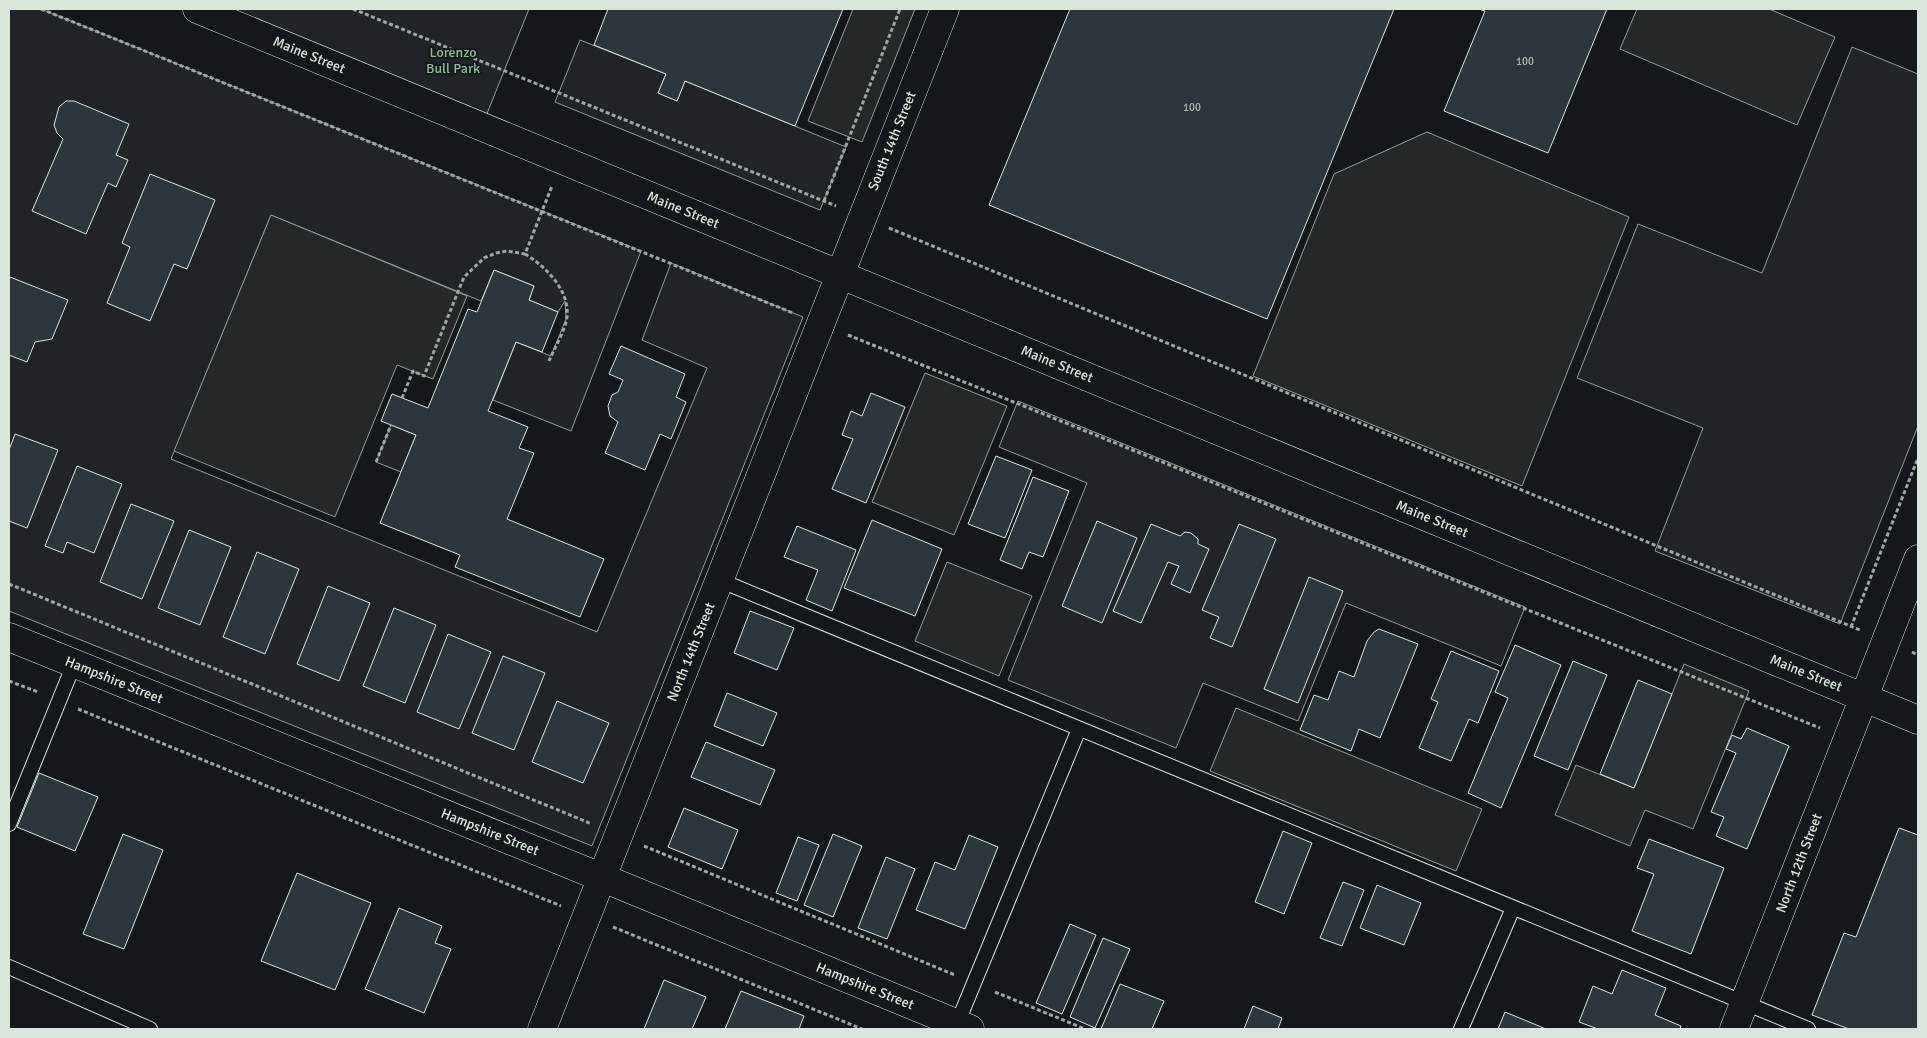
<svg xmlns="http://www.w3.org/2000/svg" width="1927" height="1038" font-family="Signika,sans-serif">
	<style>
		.green { fill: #202428; stroke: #939e99 }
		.parking { fill: #24282b; stroke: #939e99 }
		.building { fill: #2c363c; stroke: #d8e6dc }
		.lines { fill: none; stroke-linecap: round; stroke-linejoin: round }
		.lane-casing { stroke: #d8e6dc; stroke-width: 16 }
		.street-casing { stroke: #d8e6dc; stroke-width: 29 }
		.secondary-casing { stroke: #d8e6dc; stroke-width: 29 }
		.path { stroke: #9da8a2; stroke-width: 3; stroke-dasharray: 4 2.5; stroke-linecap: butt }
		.lane { stroke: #14181c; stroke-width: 14 }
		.street { stroke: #14181c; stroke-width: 28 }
		.secondary { stroke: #14181c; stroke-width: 28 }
		.labels { text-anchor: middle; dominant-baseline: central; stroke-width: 4; stroke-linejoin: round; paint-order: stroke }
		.number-label { font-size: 11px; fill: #adbab4 }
		.park-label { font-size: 14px; fill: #8ac095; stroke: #14181c }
		.street-label { font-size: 14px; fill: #d8e6dc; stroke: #14181c }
	</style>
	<rect width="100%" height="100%" fill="#14181c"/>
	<path class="green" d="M9,9H41L641,251L571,431L493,400L516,342L551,356L566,319L565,301L558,312L529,300L534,286L494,270L481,301L271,215L171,459L597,632L707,368L642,340L671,263L803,317L592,846L9,611Z
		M193,9H529L482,126Z
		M580,40L666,74L658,93L677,101L685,81L846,147L820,210L555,102Z
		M1852,47L1918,74V426L1840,624L1655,551L1703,428L1577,378L1638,224L1762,273Z
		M1018,401L1525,607L1501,666L1346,603L1298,721L1203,683L1176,748L1008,680L1087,483L999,447Z
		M391,425L416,435L401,472L376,462Z"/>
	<path class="parking" d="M853,9H915L862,142L808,121Z
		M1637,9H1769L1835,37L1797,125L1620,49Z
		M1427,132L1629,217L1522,486L1253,376L1334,174Z
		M271,215L467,296L433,379L397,365L335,517L174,451Z
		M925,373L1007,406L954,535L872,502Z
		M947,562L1032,596L999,676L915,641Z
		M1684,664L1749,691L1693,829L1645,810L1630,846L1555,815L1576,765L1634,788Z
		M1236,708L1482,809L1456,871L1210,771Z"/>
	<path class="building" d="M608,9H843L795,126L685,81L677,101L658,93L666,74L594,45Z
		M1070,9H1394L1267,319L989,205Z
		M1479,9H1607L1548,153L1444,111L1485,11Z
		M66,101H74L129,124L116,155L128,160L116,187L108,183L86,234L32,211L63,139L57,133L54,125L59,107Z
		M150,174L215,200L187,269L174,264L150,321L107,303L130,247L122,243Z
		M494,270L534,286L529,300L558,312L542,352L516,342L488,411L528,427L519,448L534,453L507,519L604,559L580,617L455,567L460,555L380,523L416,435L381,421L392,394L428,408L468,309L477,312Z
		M10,277L68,300L52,339L35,342L27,362L9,355V281Z
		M621,346L685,374L676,397L686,402L671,439L660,434L645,470L605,453L618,422L610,416L608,406L612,395L618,392L623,380L609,374Z
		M871,393L905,407L866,503L832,489L853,439L842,435L851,411L862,416Z
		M15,434L58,450L27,528L9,521V450Z
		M996,456L1032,470L1005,538L968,524Z
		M77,466L122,484L94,553L67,542L63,553L45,546Z
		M1033,477L1069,491L1043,557L1029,552L1022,569L1000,560Z
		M131,504L174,521L142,599L100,582Z
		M872,520L942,549L915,616L844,588Z
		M1097,521L1137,538L1102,623L1062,606Z
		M1151,524L1180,536L1185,532L1191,533L1198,539V544L1209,549L1190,593L1171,584L1179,566L1168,562L1141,623L1113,611Z
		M1239,524L1276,539L1232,647L1210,638L1219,617L1202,610Z
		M797,526L856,550L832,611L806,600L818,570L784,557Z
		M189,530L231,547L200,625L158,608Z
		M257,552L299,569L265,654L223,637Z
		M1309,577L1343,591L1298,703L1264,689Z
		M328,586L370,603L339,681L297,664Z
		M394,608L436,625L405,703L363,686Z
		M750,611L794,628L777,670L734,653Z
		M1379,629L1418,644L1380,738L1359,729L1351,751L1300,730L1314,695L1328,700L1339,671L1354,677L1367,641L1374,632Z
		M448,634L491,652L459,729L417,712Z
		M1515,645L1561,665L1501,808L1468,793L1508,698L1495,692Z
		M1451,651L1499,671L1478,723L1469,719L1451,761L1419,748L1438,702L1431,699Z
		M503,656L545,673L514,750L472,733Z
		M1573,661L1607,675L1568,770L1534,756Z
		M1638,680L1672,694L1634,788L1600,774Z
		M727,693L777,713L763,746L714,726Z
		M557,701L609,723L583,783L532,762Z
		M1747,728L1789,746L1747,849L1716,836L1724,817L1711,812L1736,753L1726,749L1732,735L1741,739Z
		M706,742L775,770L760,805L691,777Z
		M39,773L98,797L75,851L17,827Z
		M684,808L738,830L722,869L668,847Z
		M1899,828L1918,835V1029H1849L1812,1015L1844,933L1856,937Z
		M1283,831L1312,843L1284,914L1255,902Z
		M123,834L163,850L124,949L83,934Z
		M833,834L862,846L833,917L804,905Z
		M969,835L998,847L965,929L916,910L935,862L955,870Z
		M798,837L819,845L797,901L776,893Z
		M1649,839L1724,868L1691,954L1632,931L1654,874L1637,868Z
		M886,857L915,869L887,939L858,928Z
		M297,873L371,903L335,990L261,961Z
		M1343,882L1364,890L1342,946L1320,938Z
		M1377,885L1421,903L1404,945L1360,928Z
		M399,908L442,926L435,943L451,949L424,1013L365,989Z
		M1070,924L1096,935L1062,1014L1036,1003Z
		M1103,938L1130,949L1095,1028L1070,1017Z
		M1622,970L1666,988L1655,1015L1681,1026L1680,1029H1598L1579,1022L1593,986L1612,994Z
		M664,980L706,997L692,1029H644Z
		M1120,984L1164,1001L1152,1029H1101Z
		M741,991L804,1016L799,1029H725Z
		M1253,1006L1282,1018L1278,1029H1244Z
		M1505,1012L1546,1029H1498Z"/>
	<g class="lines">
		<g class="lane-casing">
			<path id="lane" d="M719,580L1808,1029
				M9,824L74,664
				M9,967L150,1029
				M957,1024L1079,729
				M1461,1029L1513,908"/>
		</g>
		<g class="street-casing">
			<path id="street" d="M9,637L603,878L970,1029
				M542,1029L945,9"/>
		</g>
		<g class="secondary-casing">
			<path id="secondary" d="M197,9L1918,720
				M1734,1029L1918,559"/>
		</g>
		<path class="path" d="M41,9L793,313
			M353,9L836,206
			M824,201L900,9
			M889,228L1860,630
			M525,254C545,266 570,290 567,317C565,331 555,347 549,361
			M848,335L1820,728
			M402,398L413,371L424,376L464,277L484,258L496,253L507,251L525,254L552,186
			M376,462L391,425
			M9,584L592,824
			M1851,627L1918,458
			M1912,652L1918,655
			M9,681L38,692
			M78,709L561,906
			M644,846L955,975
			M613,927L862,1029
			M995,992L1085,1029"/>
		<use href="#lane" class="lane"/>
		<use href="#street" class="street"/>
		<use href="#secondary" class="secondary"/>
	</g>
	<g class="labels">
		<g class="number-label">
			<text x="1525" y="61">100</text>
			<text x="1192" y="107">100</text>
		</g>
		<g class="park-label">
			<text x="453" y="52">Lorenzo<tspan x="453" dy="16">Bull Park</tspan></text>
		</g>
		<g class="street-label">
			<text transform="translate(309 55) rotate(22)">Maine Street</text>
			<text transform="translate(892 141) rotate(-68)">South 14th Street</text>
			<text transform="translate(683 210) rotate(22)">Maine Street</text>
			<text transform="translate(1057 364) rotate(22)">Maine Street</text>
			<text transform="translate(1432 519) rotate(22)">Maine Street</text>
			<text transform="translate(691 652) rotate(-68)">North 14th Street</text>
			<text transform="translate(1806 673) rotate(22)">Maine Street</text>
			<text transform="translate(114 680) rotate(22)">Hampshire Street</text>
			<text transform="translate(490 832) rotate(22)">Hampshire Street</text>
			<text transform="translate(1799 863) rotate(-69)">North 12th Street</text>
			<text transform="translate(865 986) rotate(22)">Hampshire Street</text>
		</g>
	</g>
	<rect width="1927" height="1038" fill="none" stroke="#d8e6dc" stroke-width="20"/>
</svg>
